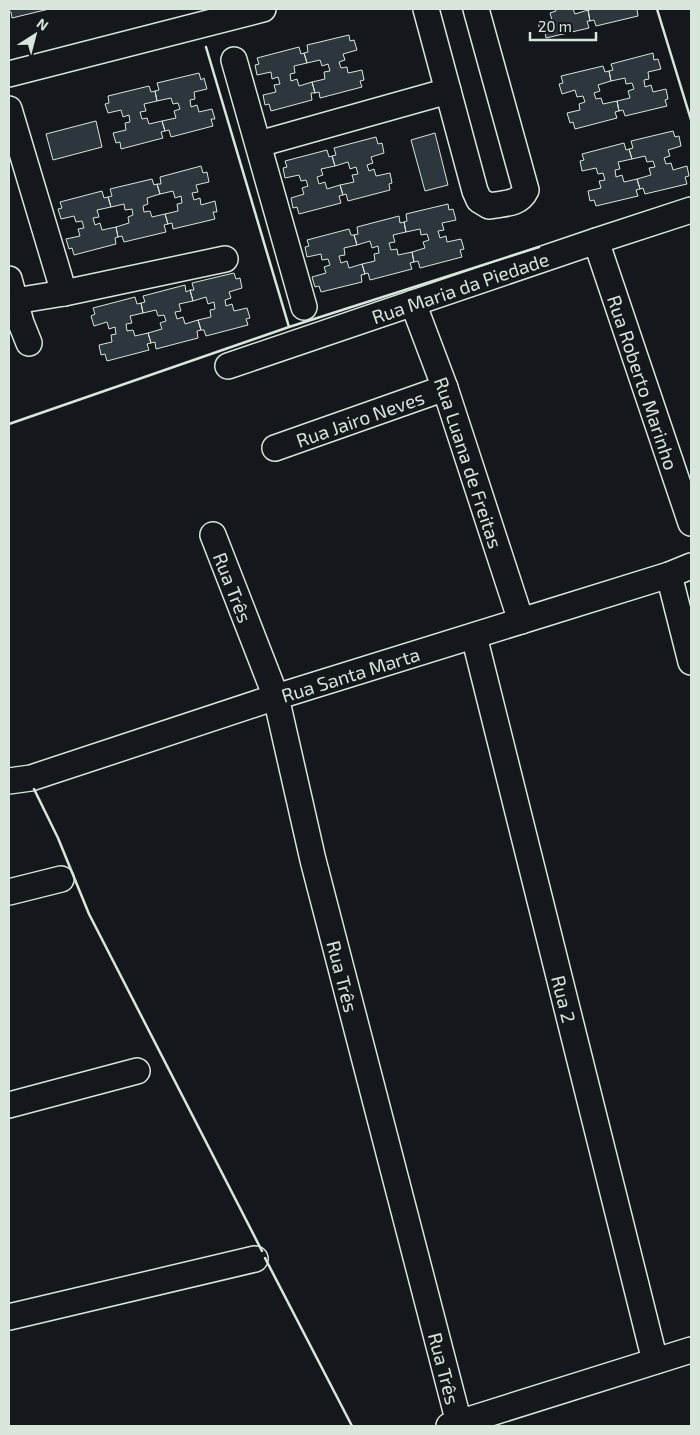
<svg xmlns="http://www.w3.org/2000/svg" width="700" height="1435" font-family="'Exo 2',sans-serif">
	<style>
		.building { fill: #2c363c; stroke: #d8e6dc }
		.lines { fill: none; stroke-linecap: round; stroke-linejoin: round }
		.minor-casing { stroke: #d8e6dc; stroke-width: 28 }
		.minor { stroke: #14181c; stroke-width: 25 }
		.wall { stroke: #d8e6dc; stroke-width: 2.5 }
		.labels { text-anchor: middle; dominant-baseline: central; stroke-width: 4; stroke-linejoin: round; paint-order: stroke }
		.street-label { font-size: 19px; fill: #d8e6dc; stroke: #14181c }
	</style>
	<rect width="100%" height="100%" fill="#14181c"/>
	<path class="building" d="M9,9H49L12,18L11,12H9Z
		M555,9H573L575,14L588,10L590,21H587L589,28L546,38L545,32L541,33L538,23L552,20L550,13L556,11Z
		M594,9H637L638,16L596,26L594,20L590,21L588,10Z
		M349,35L350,41L354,40L357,50L343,54L345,60L339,62L341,68L347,67L348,73L362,70L364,80L360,81L362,87L320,98L319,92L315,93L312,82L325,79L324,72L330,71L328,64L322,66L320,60L307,63L304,53L308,52L307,45Z
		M299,47L301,54L304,53L307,63L294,66L295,73L290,74L291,81L297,79L299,86L312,82L315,93H311L312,100L271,111L269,104L265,105L263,95L276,92L274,85L280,84L278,77L272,79L271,72L257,75L255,65L259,64L257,58Z
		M653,53L654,60L658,59L661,69L648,72L649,79L644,80L645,87L651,85L653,92L666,89L668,99L665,100L667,106L625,116L623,110L619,111L617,101L630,98L628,91L634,89L632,83L626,84L625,78L611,81L609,71L613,70L611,64Z
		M603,66L605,72L609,71L611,81L598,85L600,91L594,93L596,99L601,98L603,104L617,101L619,111L615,112L617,118L575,129L573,122L570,123L567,113L580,110L579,104L585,102L583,96L577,97L575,90L562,94L559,84L563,83L561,76Z
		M199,73L201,80L204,78L207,89L194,92L195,99L190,100L191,107L197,105L199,112L212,109L215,119H211L213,126L171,137L169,130L165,131L162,121L176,118L174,111L180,109L178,103L173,104L171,98L157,101L155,91L159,90L157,83Z
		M149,86L151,92L155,91L157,101L144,104L146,111L140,112L142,119L147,118L149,124L162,121L165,131L161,132L163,138L121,149L120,142L116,143L113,133L126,130L125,123L130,122L129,115L123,117L121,110L108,113L105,104L109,103L108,96Z
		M96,121L102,147L53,160L46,134Z
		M673,131L675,137L679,136L681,146L668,150L670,156L664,158L666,164L671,163L673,170L687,166L689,176L685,177L687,184L645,194L643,188L640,189L637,179L651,175L649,168L655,167L653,161L647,162L645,156L632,159L629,149L633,148L631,141Z
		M435,133L448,185L425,191L411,140Z
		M376,137L378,144L382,143L384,153L371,157L373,163L367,165L369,171L374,169L376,176L390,173L392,183L389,184L390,190L348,201L346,194L343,195L340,185L354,182L352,175L358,174L356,167L350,169L348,162L335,166L332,156L336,155L334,148Z
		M624,143L626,150L629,149L632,159L618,162L620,169L615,170L616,177L622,175L624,182L637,179L640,189L636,190L638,196L596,206L594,200L590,201L588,191L601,188L599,181L605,180L603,173L598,174L596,168L582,171L580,161L584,160L582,154Z
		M327,150L329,157L332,156L335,166L321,169L323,175L317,177L319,184L325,182L327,189L340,185L343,195L339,196L341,203L299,214L297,207L293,208L291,198L304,194L302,188L308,186L306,180L301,181L299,175L285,178L283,168L287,167L285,161Z
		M201,166L203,173L207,172L209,182L196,185L198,192L192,193L194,200L200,198L201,205L215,201L217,212H213L215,219L173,229L172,223L168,224L165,214L178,211L177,204L182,203L181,196L175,198L173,191L160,194L157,184H161L160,177Z
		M152,179L154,185L157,184L160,194L147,198L148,204L143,206L144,212L150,211L152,217L165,214L168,224L164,225L166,232L124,242L122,236L118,237L116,227L129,223L128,217L133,215L132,209L125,210L124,204L111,207L108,197L112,196L110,189Z
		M102,191L104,198L108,197L111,207L97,210L99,217L93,218L95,225L100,223L102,230L116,227L118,237L115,238L116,244L74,255L72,248L69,249L66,239L80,236L78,229L84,228L82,221L76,222L74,216L61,219L58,209L62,208L60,202Z
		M448,204L449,210L453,209L456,220L442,223L444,230L438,231L440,238L446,236L447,242L461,239L464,249L460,250L462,257L420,268L418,261L414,262L412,252L425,248L423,242L429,240L427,234L421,235L420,229L406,232L404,222L407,221L406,214Z
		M399,216L400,223L404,222L406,232L393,235L395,242L389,243L391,250L397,249L398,255L412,252L414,262L410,263L412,269L370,280L368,273L365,274L362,264L375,261L374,254L379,253L378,246L372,248L370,241L357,245L354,235L358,234L357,227Z
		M349,229L351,235H354L357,245L344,248L345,255L339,256L341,263L347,261L349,268L362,264L365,274L361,275L362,282L321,292L319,286L315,287L312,277L326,273L324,267L330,265L328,259L322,260L321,254L307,257L305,247L309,246L307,240Z
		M234,273L236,279L240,278L242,288L229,292L231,298L225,300L226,306L232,304L234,311L247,308L250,318L246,319L248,325L206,336L204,330H201L198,320L211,317L210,310L215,309L214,302L208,304L206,297L193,301L190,290H194L192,283Z
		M185,285L186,292L190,290L193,301L179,304L181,311L175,312L177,319L183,317L185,324L198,320L201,330L197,331L198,338L156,349L155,342L151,343L148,333L162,329L160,323L166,321L164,315L158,316L156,310L143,313L141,303L145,302L143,296Z
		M135,297L137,304L141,303L143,313L130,316L132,323L126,324L127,331L133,330L135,336L148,333L151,343L147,344L149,350L107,361L105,354L101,355L99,345L112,342L111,335L116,334L115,327L109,329L107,322L94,326L91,316L95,314L93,308Z"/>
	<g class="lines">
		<g class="minor-casing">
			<g id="minor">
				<path d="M426,9L475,191L479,200L489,206C504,203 519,205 526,190L476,9"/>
				<path d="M234,60L304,307"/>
				<path d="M9,74L263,9"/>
				<path d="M9,109L64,293"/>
				<path d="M259,144L448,91"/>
				<path id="s1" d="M596,241L691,523"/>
				<path d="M9,279L21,323L29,343"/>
				<path d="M15,301L64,293L225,259"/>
				<path id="s2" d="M413,303L445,388L521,621"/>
				<path id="s3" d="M228,366L596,241L691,210"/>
				<path id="s4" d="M275,448L445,388"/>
				<path id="s5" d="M213,535L276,697L313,860L459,1423"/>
				<path d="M669,575L691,662"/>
				<path id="s6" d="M474,636L655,1361"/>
				<path id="s7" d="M9,781L31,778L276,697L669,575L691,566"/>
				<path d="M9,892L61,879"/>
				<path d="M9,1105L137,1071"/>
				<path d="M9,1317L255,1259"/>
				<path d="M449,1426L691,1350"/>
			</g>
		</g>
		<use href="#minor" class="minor"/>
		<path class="wall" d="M657,9L691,120
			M206,47L289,327
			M9,424L289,327L539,247
			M34,789L58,838L89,914L262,1251
			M265,1258L352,1426"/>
	</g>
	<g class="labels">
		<g class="street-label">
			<text stroke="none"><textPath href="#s3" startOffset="245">Rua Maria da Piedade</textPath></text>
			<text stroke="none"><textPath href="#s1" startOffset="149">Rua Roberto Marinho</textPath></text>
			<text stroke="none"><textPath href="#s4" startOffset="90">Rua Jairo Neves</textPath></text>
			<text stroke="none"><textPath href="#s2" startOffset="169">Rua Luana de Freitas</textPath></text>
			<text stroke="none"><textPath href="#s5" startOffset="56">Rua Três</textPath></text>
			<text stroke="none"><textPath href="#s7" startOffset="358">Rua Santa Marta</textPath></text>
			<text stroke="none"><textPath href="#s5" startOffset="461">Rua Três</textPath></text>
			<text stroke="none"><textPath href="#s6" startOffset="374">Rua 2</textPath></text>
			<text stroke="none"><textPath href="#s5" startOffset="866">Rua Três</textPath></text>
		</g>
	</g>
	<rect width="700" height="1435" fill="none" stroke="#d8e6dc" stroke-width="20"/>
	<g transform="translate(35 35) rotate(36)" stroke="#14181c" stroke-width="4" paint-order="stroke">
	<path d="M0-4L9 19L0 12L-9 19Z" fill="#d8e6dc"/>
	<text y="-8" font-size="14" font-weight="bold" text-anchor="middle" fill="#d8e6dc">N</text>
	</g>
	<path d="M530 32v8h66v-8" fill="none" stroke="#d8e6dc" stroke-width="2.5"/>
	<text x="538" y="32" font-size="15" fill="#d8e6dc" stroke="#14181c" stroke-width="4" paint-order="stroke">20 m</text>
</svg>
